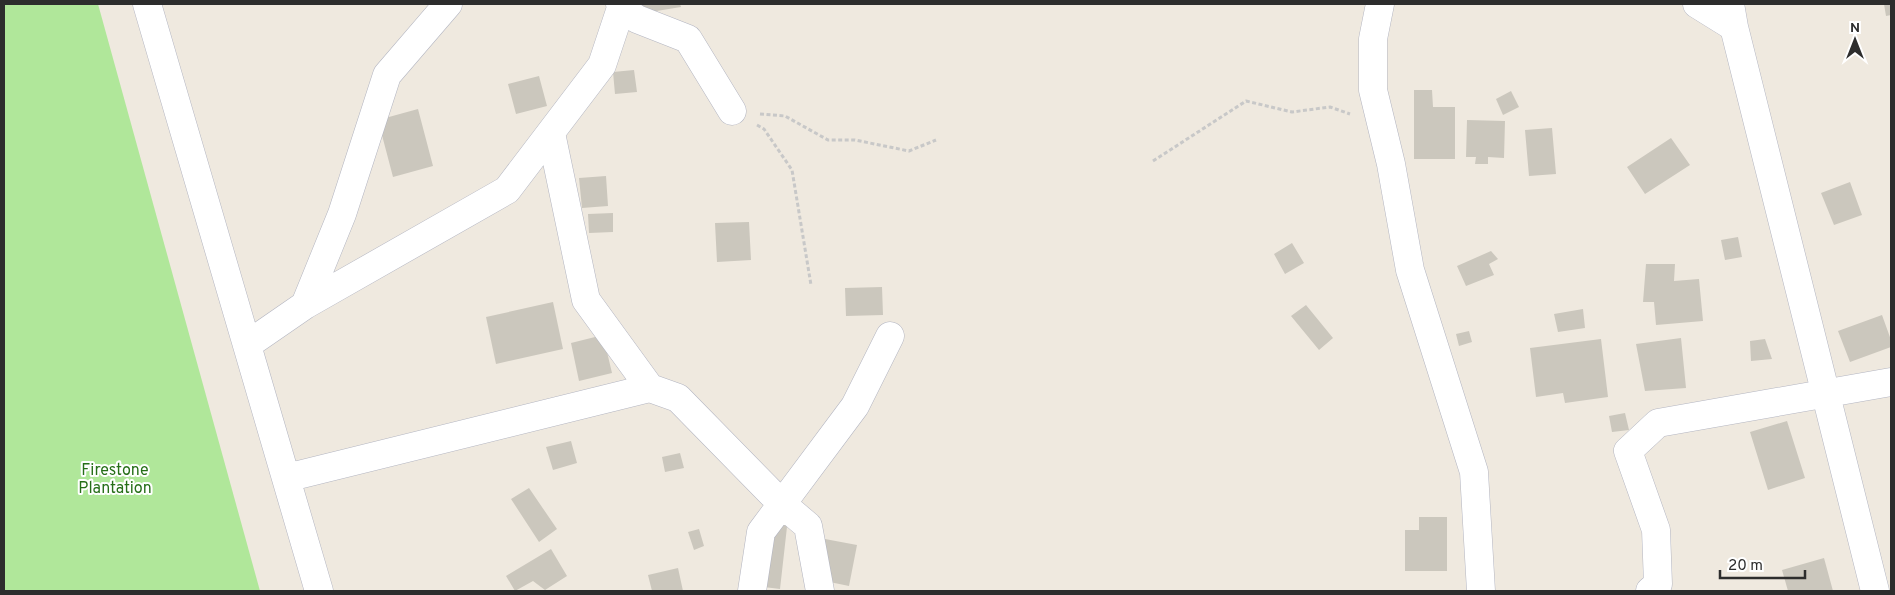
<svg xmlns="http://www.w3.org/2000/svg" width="1895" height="595" font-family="Overpass,sans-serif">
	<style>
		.green { fill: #b0e79a }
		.building { fill: #cbc7bd }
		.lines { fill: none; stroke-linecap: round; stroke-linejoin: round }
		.street-casing { stroke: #b3b5c1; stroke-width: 29 }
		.path { stroke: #c8c8c8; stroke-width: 3; stroke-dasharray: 4 2.5; stroke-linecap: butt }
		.street { stroke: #fff; stroke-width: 28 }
		.labels { text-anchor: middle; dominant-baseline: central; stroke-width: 4; stroke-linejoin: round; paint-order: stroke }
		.park-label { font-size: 16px; fill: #266f18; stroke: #fff }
	</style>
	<rect width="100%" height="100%" fill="#efe9df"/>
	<path class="green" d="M4,4H98L260,591H4Z"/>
	<path class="building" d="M637,4H680L681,7L638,14Z
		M1884,4H1891V15L1886,16Z
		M634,70L637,92L615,94L613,72Z
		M539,76L547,106L516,114L508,84Z
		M1414,90H1432L1433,107H1455V159H1414Z
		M1511,91L1519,107L1503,115L1496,99Z
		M418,109L433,166L393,177L378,120Z
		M1467,120L1505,121L1504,158L1488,157V164H1475L1476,157H1466Z
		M1552,128L1556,174L1529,176L1525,130Z
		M1671,138L1690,165L1645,194L1627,167Z
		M606,176L608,206L582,208L579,178Z
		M1850,182L1862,215L1834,225L1821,193Z
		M613,213V232L589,233L588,214Z
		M749,222L751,260L717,262L715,223Z
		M1738,237L1742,257L1725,260L1721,240Z
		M1292,243L1304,263L1285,274L1274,254Z
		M1491,251L1498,259L1489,264L1494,275L1466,286L1457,266Z
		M1646,264H1675L1674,281L1699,279L1703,321L1656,325L1654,302H1643Z
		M882,287L883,315L846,316L845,288Z
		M553,302L563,349L496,364L486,317Z
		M1306,305L1333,338L1319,350L1291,316Z
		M1583,309L1585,328L1558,332L1554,314Z
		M1882,315L1891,340V347L1850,362L1838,331Z
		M1469,331L1472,342L1459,346L1456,334Z
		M603,335L612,373L579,381L571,343Z
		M1681,338L1686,388L1645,391L1636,344Z
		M1601,339L1608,397L1565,403L1563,393L1536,397L1530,348Z
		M1765,339L1772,359L1751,361L1750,341Z
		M1625,413L1629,430L1612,432L1609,416Z
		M1787,421L1805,478L1768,490L1750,432Z
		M571,441L577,463L553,470L546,447Z
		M680,453L684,468L665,472L662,457Z
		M529,488L557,529L539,542L511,499Z
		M763,515L788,518L780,589L755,586Z
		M1419,517H1447V571H1405V530H1419Z
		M699,529L704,546L694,550L688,532Z
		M825,539L857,545L849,586L820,580Z
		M551,549L567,576L545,590L533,581L515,591L506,576Z
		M1824,558L1833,591H1788L1782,570Z
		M678,568L683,591H652L648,575Z"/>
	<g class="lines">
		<g class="street-casing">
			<path id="street" d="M147,4L319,591
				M1380,4L1373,39V90L1391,164L1410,270L1474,472L1481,591
				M1697,4L1734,27
				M1730,4L1734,27L1875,591
				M621,8L637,19L688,39L732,111
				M551,133L586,300L650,388
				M305,305L342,214L387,75L448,4
				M247,345L305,305L507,190L602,65L621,8L620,4
				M286,478L650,388L678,398L781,503L808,526L820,591
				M752,591L761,532L855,406L890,336
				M1650,591L1658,584L1656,530L1628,451L1658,423L1891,382"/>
		</g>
		<path class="path" d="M760,114L785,116L828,140H855L909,151L936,140
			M757,125L764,129L792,170L811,285
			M1153,161L1246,101L1292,112L1330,107L1350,114"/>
		<use href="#street" class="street"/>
	</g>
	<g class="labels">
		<g class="park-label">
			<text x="115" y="471">Firestone<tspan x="115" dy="18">Plantation</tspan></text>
		</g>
	</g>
	<rect width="1895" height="595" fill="none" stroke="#2d2d2d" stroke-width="10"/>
	<g transform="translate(1855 40)" stroke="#ffffff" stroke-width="4" paint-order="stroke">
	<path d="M0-4L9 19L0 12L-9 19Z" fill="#2d2d2d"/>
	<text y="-8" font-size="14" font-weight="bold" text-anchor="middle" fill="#2d2d2d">N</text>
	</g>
	<path d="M1720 570v8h85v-8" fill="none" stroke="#2d2d2d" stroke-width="2.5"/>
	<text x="1728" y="570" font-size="15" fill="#2d2d2d" stroke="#ffffff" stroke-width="4" paint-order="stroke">20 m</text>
</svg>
